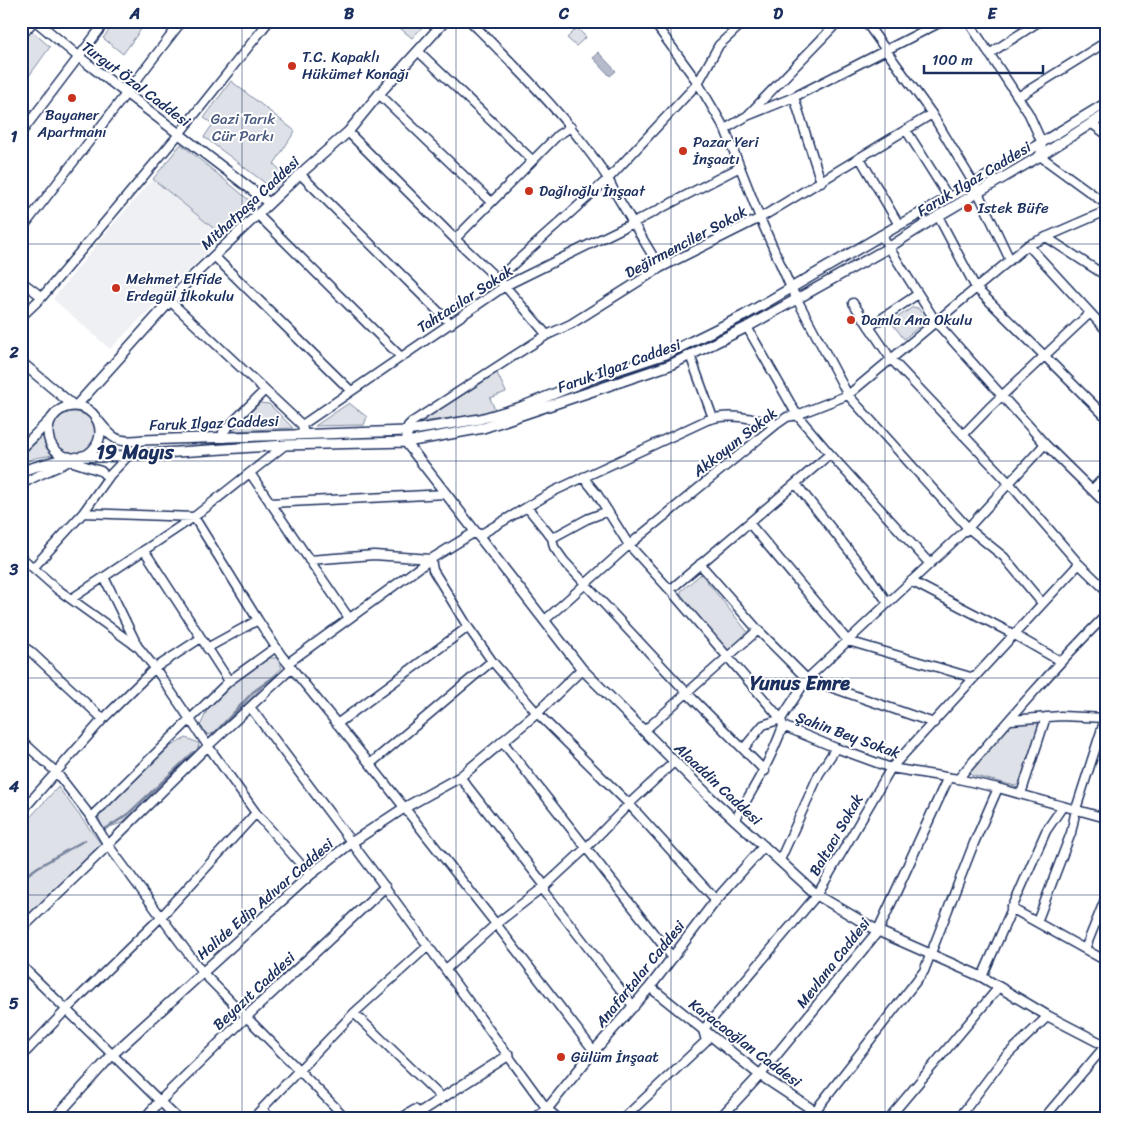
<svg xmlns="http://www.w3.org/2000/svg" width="1127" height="1139" font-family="Sriracha,sans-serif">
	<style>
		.built { fill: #eff0f4 }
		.green { fill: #dee1e7; stroke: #7c88a2 }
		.water { fill: #b5bbca; stroke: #77839f }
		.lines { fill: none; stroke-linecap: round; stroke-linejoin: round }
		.stream { stroke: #77839f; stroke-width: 2.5 }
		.minor-casing { stroke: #1b2f5e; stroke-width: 11 }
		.tertiary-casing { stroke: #1b2f5e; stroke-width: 12 }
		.minor { stroke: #fff; stroke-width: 8 }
		.tertiary { stroke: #fff; stroke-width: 9 }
		.grid { fill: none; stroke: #1b2f5e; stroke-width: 1; stroke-opacity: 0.55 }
		.poi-dot { fill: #c8321e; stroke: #fff; stroke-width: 2 }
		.labels { text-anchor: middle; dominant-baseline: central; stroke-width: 4; stroke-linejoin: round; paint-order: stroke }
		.poi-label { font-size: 15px; fill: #1b2f5e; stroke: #fff; text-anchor: start }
		.street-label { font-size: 15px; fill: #1b2f5e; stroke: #fff }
		.park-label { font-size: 15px; fill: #4c5c80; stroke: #fff }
		.district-label { font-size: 20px; font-weight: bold; fill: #1b2f5e; stroke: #fff }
		.neatline { fill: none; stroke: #1b2f5e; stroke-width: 2 }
		.grid-label { font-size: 16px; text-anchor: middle; font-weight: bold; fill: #1b2f5e }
	</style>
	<rect width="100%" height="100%" fill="#fff"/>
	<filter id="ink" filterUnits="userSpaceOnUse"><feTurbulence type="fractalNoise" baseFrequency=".02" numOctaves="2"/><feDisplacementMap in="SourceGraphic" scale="10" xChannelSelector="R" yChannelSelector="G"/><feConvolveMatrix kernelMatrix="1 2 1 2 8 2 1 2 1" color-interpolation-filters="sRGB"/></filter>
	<g filter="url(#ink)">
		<path class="built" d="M153,179L223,236L110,349L53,299L116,221Z"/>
		<path class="green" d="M117,21H134L142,28L123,54L103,38Z
			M391,21H428L412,38Z
			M577,28L586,37L576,46L567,38Z
			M32,31L50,47L29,76L21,70V45Z
			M231,81L295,131L274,164L286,176L273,189L204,137L213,124L204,118Z
			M181,144L254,204L223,236L153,179Z
			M913,307L918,308L925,318L924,323L904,339L891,322Z
			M497,373L506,392L490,398L496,412L421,422Z
			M260,403L269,404L293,428L232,431Z
			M349,403L367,417L364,425L315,426Z
			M53 433a21 21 0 1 1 42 0a21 21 0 1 1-42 0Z
			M43,436L46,448L53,455L35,458L21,464V457Z
			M701,574L750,635L731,650H727L681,597V591Z
			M270,658H277L282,668L214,733L208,735L200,726L209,706L235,680Z
			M1038,721L1042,725L1019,784L1015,786L971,775L970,773L1011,723Z
			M186,738L199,743L197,752L122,823L103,829L98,816L171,746Z
			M58,787L101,844L21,922V827Z"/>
		<path class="water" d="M598,52L616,71L610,76L593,58Z"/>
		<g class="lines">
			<path class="stream" d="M209,739L253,692L278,674
				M102,831L127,815L194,752
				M21,879L38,867L85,840"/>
			<g class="minor-casing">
				<path id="minor" d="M470,21C510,61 551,101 585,146C596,161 607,174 614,191L660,268
					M653,21L698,83L725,129L760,218L791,288L848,395L968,528L1004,557L1042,603
					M865,21L932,114L974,184L1010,260
					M968,21L1029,114L1042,143L1040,156L1106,204
					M21,36L34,21
					M418,51L532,160
					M989,54L1040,21
					M379,94L491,202
					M794,97L821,182
					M1018,97L1106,42
					M747,116L794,97L943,21
					M1091,123L1106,134
					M725,129L747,116L839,21
					M906,130L949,198
					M348,132L455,239L505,286L547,335
					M21,133L106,21
					M860,158L899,225
					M300,174L451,324
					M257,214L400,356
					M938,216L976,288L1106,417
					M21,230L182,21
					M881,235L936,322L1045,444L1106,504
					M1046,237L1106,276
					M455,239L558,135L571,127
					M1028,245L1106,330
					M214,256L351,391
					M497,279L609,178L698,83L719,45L745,21
					M21,281L42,297
					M170,301L302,425
					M853,303L891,359L1010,484L1079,564L1106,590
					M21,317L42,297L179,134L269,21
					M747,327L797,415L830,454L930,564
					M869,327L918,294
					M690,355L713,418
					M407,431L408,426L412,422L512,357L547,335L571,324L660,268L760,218L932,114
					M304,434L302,425L505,286L633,223L740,167
					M963,435L989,408L1090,313
					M223,438V432L265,390
					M70,461L101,471L108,478
					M250,473L349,618
					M583,477L597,494L629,545L670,590L781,719L783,726L836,748L891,768L958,779L998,788L1106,818
					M796,484L866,572L888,603
					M21,485C38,473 59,469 76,457
					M1092,490L1106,475
					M270,503L446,494
					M527,507L552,538L554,547L564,561L687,693L765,771
					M83,513L194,517L258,620L281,655L370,764L496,924L594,1051
					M749,523L848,641L974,678
					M478,536L554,491L707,420C730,412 753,419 777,424
					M552,538L587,519L608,511
					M144,550L229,681
					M21,557L57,589L139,648L155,668L208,746L256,813L310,875
					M309,560L374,555L431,559L433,570L468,627L492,661L537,713L629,804L716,900
					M700,564L758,630L807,679L934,723
					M34,567L83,513L110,475L128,456
					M104,577L137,645
					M911,581L1013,634L1060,661
					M670,590L830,454
					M71,599L194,517L285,445
					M545,620L629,545L777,424L787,417L797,415L848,395L1028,245L1106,211
					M21,645L30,651L103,719
					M207,648L258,620
					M288,663L431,559L475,532
					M250,707L385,887L547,1109L558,1118
					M1011,720L1061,716L1106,718
					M337,724L468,627
					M644,731L758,630
					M21,740L56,772L91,817L108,845L202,972L346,1118
					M502,741L673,958
					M744,748L763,725L781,719L807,679L968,528L1045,444
					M370,764L492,661
					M460,777L545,886V892L634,1007
					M958,779C1006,723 1054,667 1106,615
					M1021,794L1046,717
					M21,812L103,719L155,668L201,638
					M91,817L229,681L276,647
					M735,820C753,789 771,760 783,726
					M108,845L208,746L292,668
					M780,860L819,774L836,748
					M1011,908L1106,961
					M1037,922L1071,833L1076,809L1106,716
					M1085,949L1106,897
					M21,965L177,1118
					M446,969L496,924L545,886L586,848L629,804L674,762
					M982,977L1046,831L1063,806
					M354,1013L442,1098
					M21,1057L67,1009L161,917L256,813
					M262,1109L270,1118
					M815,1111L924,971L974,843L998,788
					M253,1118L354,1013L428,946
					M624,1118L706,1041L703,1030L817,895L891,768L1079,564
					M889,1118L999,987
					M959,1118L1004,1058L1048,1016
					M1044,1118L1105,1046"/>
			</g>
			<g class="tertiary-casing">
				<path id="tertiary" d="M36,21L79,57L269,203
					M21,362L74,406
					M76,406L191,278L300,174L348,132L379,94L445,21
					M48 432a26 26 0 1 1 52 0a26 26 0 1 1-52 0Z
					M95,417C112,438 115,444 143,440L407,431L480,419L521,407L593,378L666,354L743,316L899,225L974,184L1106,103
					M407,437L408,445L582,669L711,798L817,895L878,931L982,977L1048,1016L1106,1046
					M21,449L50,420
					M82,456L101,457L285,445L407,442L483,428L670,365L747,327L888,248L938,216L1040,156L1106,114
					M21,471L69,457
					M21,929L108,845
					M650,987L760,1075L825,1118
					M55,1118L113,1054L310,875L351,843L404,808L460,777L537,713L582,669
					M145,1118L160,1101L247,1016L385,887
					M402,1118L415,1110
					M411,1118L509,1055
					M536,1118L547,1109L594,1051L650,987L716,900L764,846
					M720,1118L760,1075L878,931L948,778"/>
			</g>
			<use href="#minor" class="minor"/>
			<use href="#tertiary" class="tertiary"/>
		</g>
	</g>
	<path class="grid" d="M242,21V1118M456,21V1118M671,21V1118M885,21V1118M21,244H1106M21,461H1106M21,678H1106M21,895H1106"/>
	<g class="poi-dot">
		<circle cx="292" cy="66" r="5"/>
		<circle cx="72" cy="98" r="5"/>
		<circle cx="683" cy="151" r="5"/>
		<circle cx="529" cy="191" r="5"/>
		<circle cx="968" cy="208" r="5"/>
		<circle cx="116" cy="288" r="5"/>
		<circle cx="851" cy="320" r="5"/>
		<circle cx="561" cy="1057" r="5"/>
	</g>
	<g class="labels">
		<g class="poi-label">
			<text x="302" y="57">T.C. Kapaklı<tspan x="302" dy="17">Hükümet Konağı</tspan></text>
			<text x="72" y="115" text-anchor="middle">Bayaner<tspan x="72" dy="17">Apartmanı</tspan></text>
			<text x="693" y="142">Pazar Yeri<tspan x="693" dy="17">İnşaatı</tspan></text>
			<text x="539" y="191">Dağlıoğlu İnşaat</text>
			<text x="978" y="208">Istek Büfe</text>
			<text x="126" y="279">Mehmet Elfide<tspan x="126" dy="17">Erdegül İlkokulu</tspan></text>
			<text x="861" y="320">Damla Ana Okulu</text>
			<text x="571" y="1057">Gülüm İnşaat</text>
		</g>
		<g class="street-label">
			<text transform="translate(136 84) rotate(37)">Turgut Özal Caddesi</text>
			<text transform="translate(974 179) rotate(-31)">Faruk Ilgaz Caddesi</text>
			<text transform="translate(250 203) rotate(-43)">Mithatpaşa Caddesi</text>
			<text transform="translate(686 242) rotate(-28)">Değirmenciler Sokak</text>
			<text transform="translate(465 299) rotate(-33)">Tahtacılar Sokak</text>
			<text transform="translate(619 366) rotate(-20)">Faruk Ilgaz Caddesi</text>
			<text transform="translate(214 423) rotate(-2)">Faruk Ilgaz Caddesi</text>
			<text transform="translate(735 442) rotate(-38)">Akkoyun Sokak</text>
			<text transform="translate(848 735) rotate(20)">Şahin Bey Sokak</text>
			<text transform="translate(718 784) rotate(43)">Alaaddin Caddesi</text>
			<text transform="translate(836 835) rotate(-60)">Baltacı Sokak</text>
			<text transform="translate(265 899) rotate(-41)">Halide Edip Adıvar Caddesi</text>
			<text transform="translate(833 963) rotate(-52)">Mevlana Caddesi</text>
			<text transform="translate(640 974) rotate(-51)">Anafartalar Caddesi</text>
			<text transform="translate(254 991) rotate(-43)">Beyazıt Caddesi</text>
			<text transform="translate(745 1043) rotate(37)">Karacaoğlan Caddesi</text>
		</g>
		<g class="park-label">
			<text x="243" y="119">Gazi Tarık<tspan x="243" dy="17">Cür Parkı</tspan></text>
		</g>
		<g class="district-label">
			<text x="135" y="452">19 Mayıs</text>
			<text x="800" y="683">Yunus Emre</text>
		</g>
	</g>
	<rect width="1127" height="1139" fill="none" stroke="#fff" stroke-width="55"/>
	<path d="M924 65v8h119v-8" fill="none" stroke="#1b2f5e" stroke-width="2.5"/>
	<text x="932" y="65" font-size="15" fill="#1b2f5e" stroke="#ffffff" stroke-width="4" paint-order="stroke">100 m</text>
	<rect x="28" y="28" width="1072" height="1084" class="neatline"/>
	<g class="grid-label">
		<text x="135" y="19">A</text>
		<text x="349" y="19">B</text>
		<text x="564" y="19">C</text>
		<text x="778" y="19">D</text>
		<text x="992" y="19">E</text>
		<text x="14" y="142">1</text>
		<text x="14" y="358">2</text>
		<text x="14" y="575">3</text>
		<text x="14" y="792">4</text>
		<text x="14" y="1009">5</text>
	</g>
</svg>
